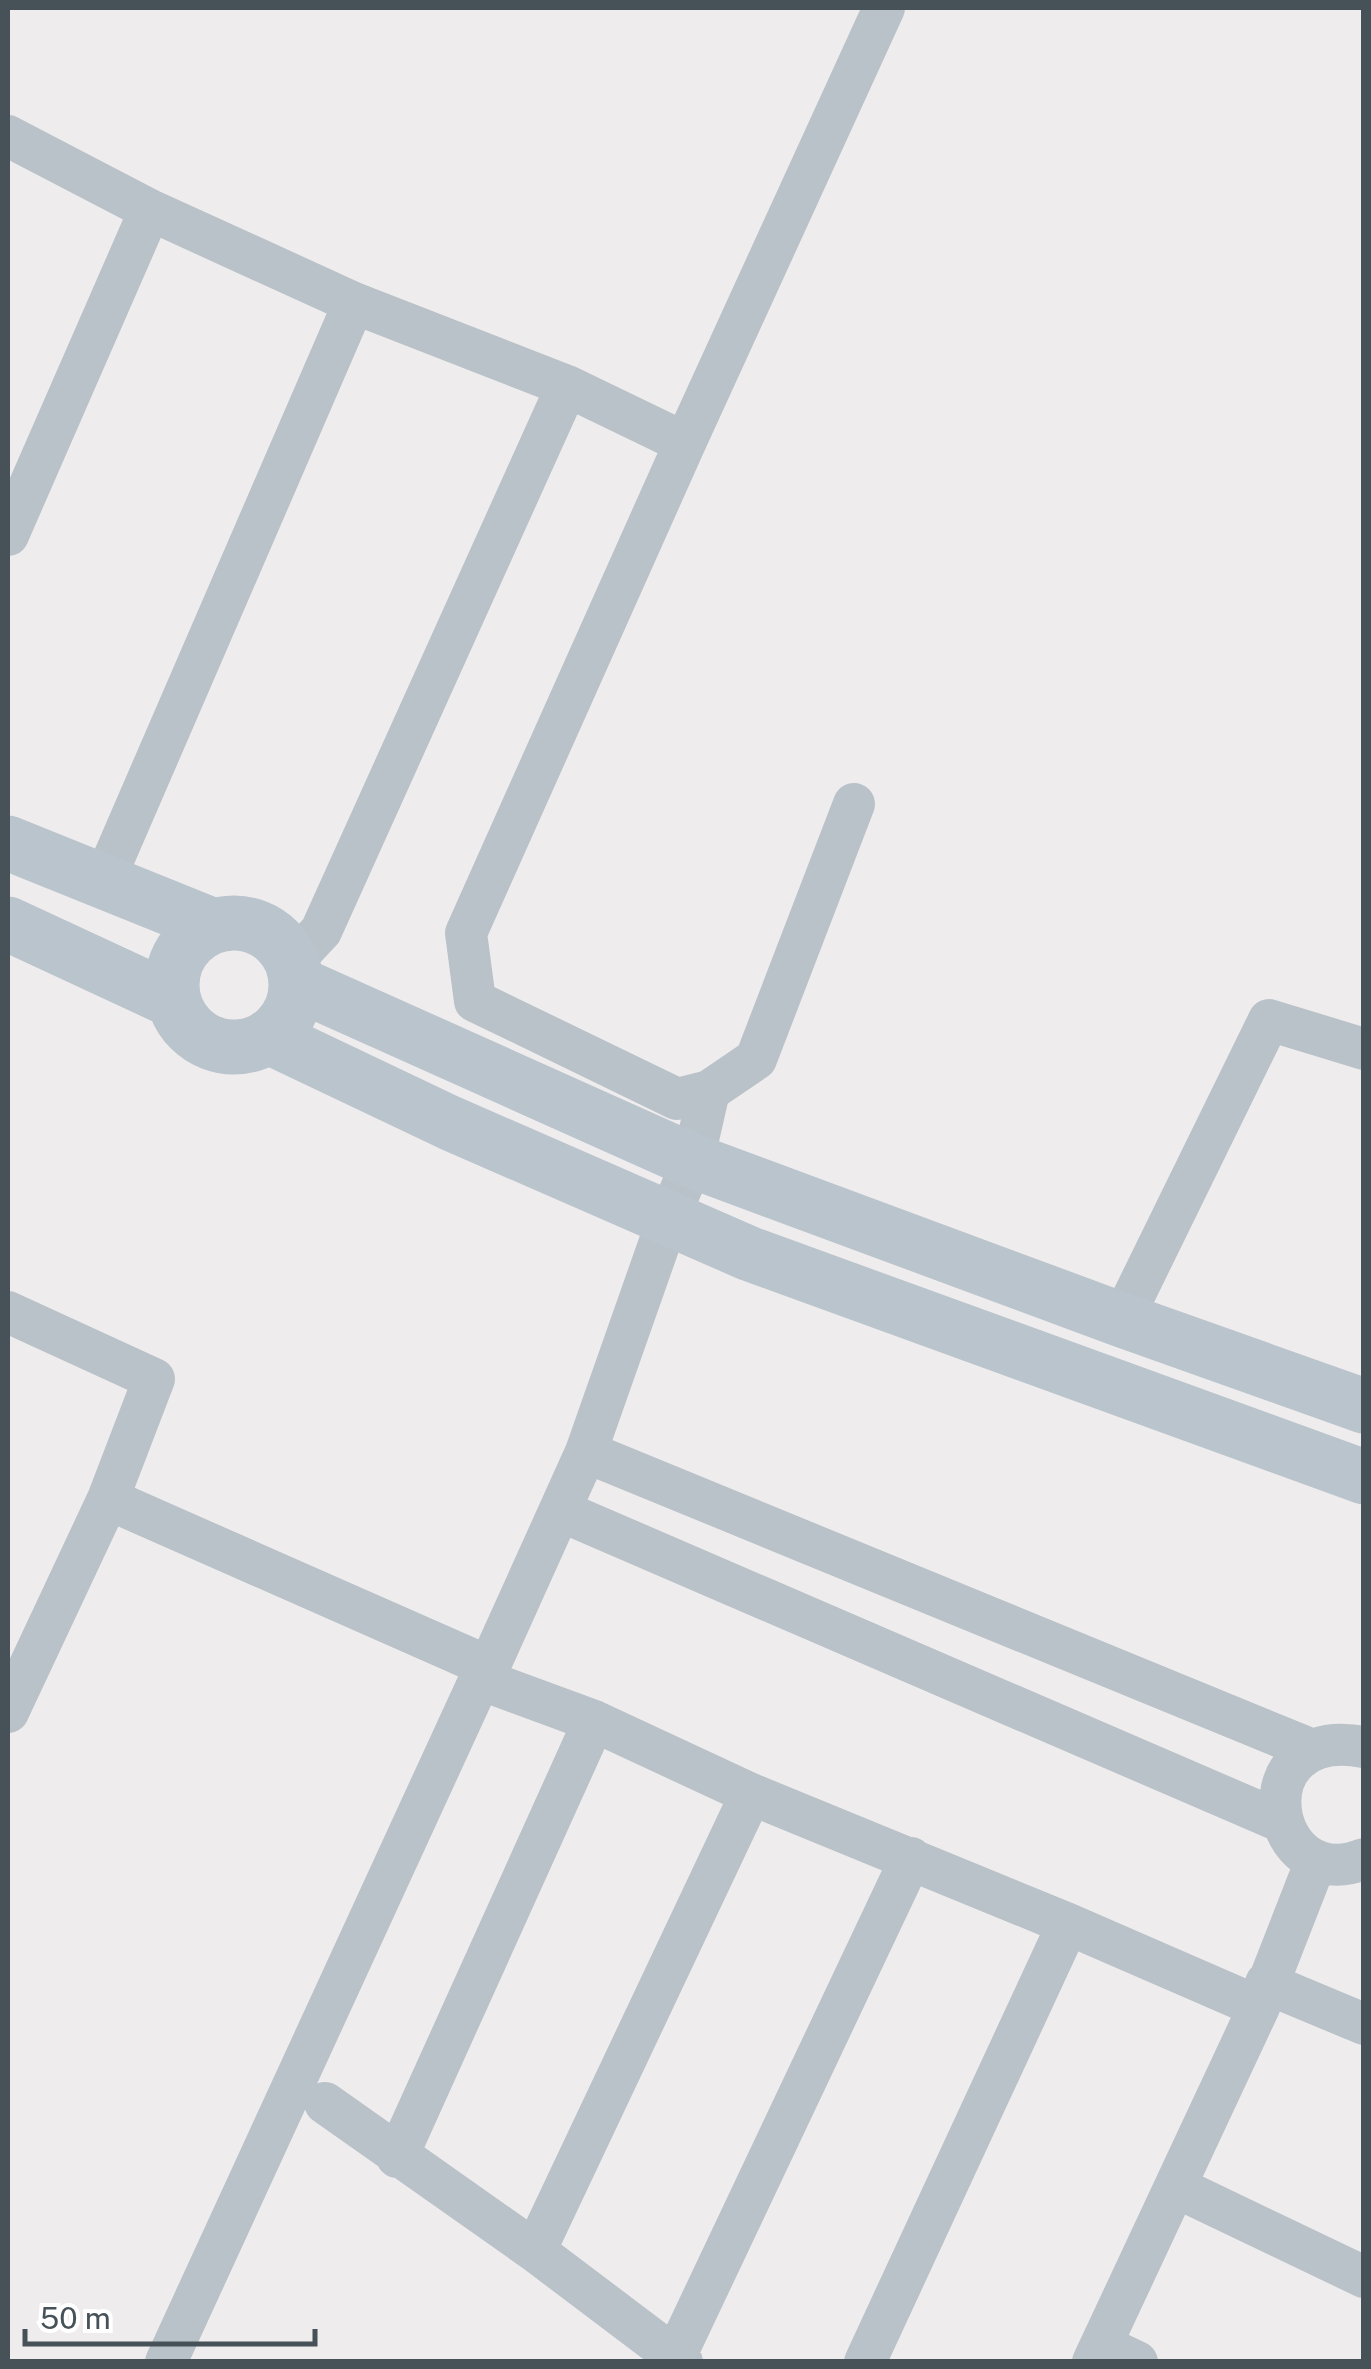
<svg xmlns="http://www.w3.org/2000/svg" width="1371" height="2369" font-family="'Public Sans',sans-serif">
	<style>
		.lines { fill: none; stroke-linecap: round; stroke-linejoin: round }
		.street { stroke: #b9c2c8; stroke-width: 42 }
		.secondary { stroke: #bac4cd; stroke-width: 55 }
	</style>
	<rect width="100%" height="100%" fill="#efeced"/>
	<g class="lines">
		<path class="street" d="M8,136L150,210L354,303L567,386L685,443
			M8,535L150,210
			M854,804L756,1059L709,1091L677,1099L475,1001L466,933L685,443L884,8
			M103,883L354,303
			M292,962L321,931L567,386
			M8,1312L154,1379L108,1499L8,1712
			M1122,1320L1269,1020L1364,1049
			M586,1452L1310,1749
			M108,1499L489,1667
			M561,1511L1280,1821
			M480,1679L594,1721L751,1794L1068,1924L1259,2007
			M1364,1747C1239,1724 1267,1898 1364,1859
			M1266,1983L1364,2024
			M325,2103L535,2251L682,2362
			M397,2157L594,1721
			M1176,2187L1364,2277
			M535,2251L751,1794
			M1101,2345L1137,2362
			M675,2357L911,1858
			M166,2362L480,1679L489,1667L586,1452L668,1219L693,1161L709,1091
			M865,2362L1068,1924
			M1093,2362L1259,2007L1316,1861"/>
		<path class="secondary" d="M8,843L214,926
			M172 985a62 62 0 1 1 124 0a62 62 0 1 1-124 0Z
			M8,924L174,1001
			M296,983L693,1161L1122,1320L1364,1406
			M269,1037L450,1123L750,1254L1364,1477"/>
	</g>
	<rect width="1371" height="2369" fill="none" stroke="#475158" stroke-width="20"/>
	<path d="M25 2329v15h290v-15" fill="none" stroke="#475158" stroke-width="5"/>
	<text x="40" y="2329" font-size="30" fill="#475158" stroke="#ffffff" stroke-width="8" paint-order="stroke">50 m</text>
</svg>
